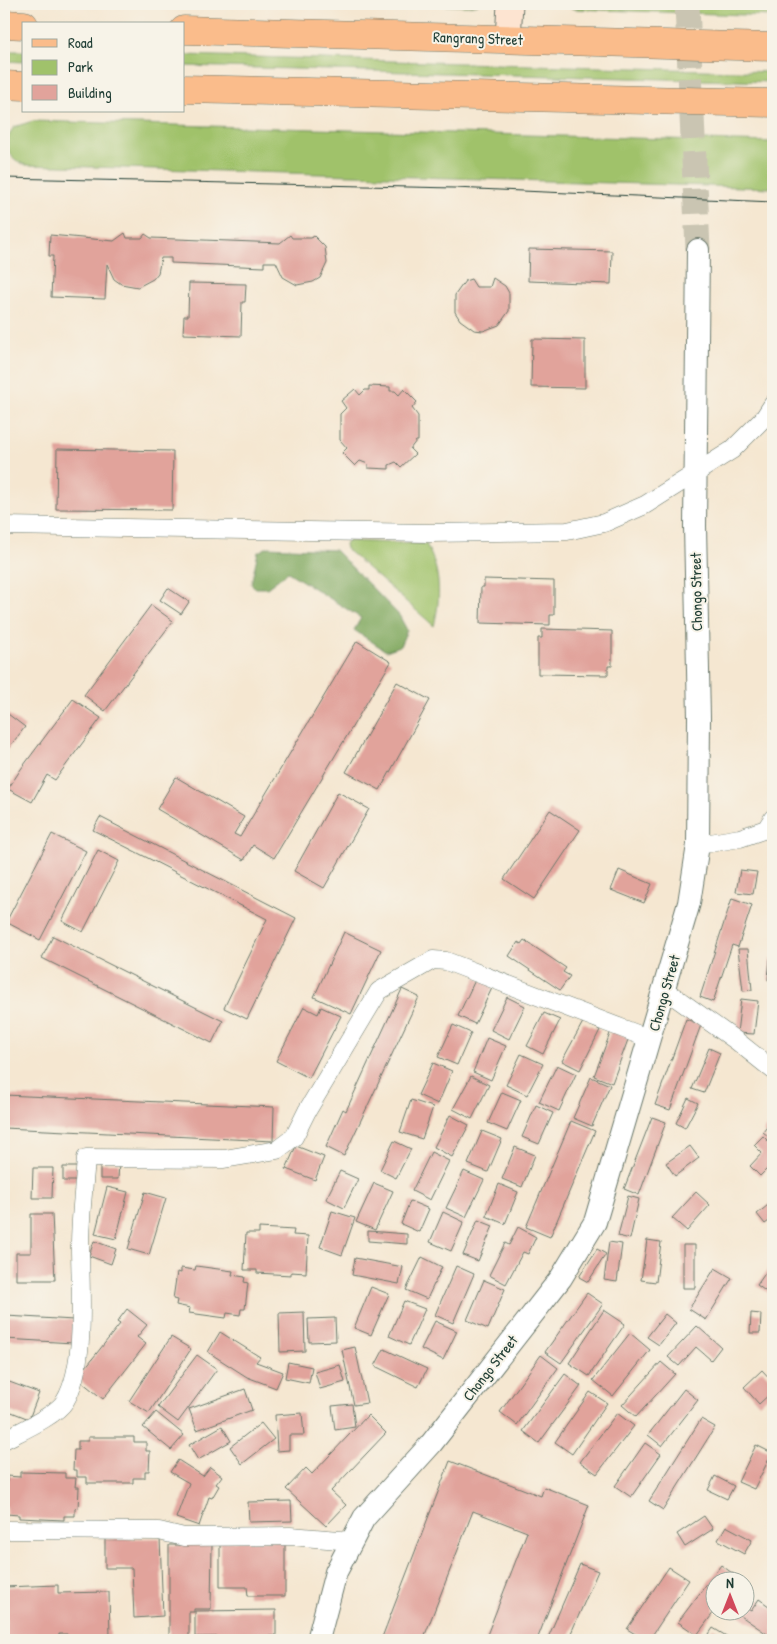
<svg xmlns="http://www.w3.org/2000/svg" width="777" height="1644" font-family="'Patrick Hand',sans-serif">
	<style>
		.green { fill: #a0c26b; stroke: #608050 }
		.forest { fill: #80a85f; stroke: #50724a }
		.building { fill: #e1a39b }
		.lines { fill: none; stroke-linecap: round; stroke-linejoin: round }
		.secondary-tunnel { stroke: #cac5b2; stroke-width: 25; stroke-dasharray: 25 12; stroke-linecap: butt }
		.minor-casing { stroke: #6a786b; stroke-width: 19 }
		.tertiary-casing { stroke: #6a786b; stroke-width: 24 }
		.secondary-casing { stroke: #6a786b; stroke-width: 27 }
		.primary-casing { stroke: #6a786b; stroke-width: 29 }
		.minor { stroke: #fff; stroke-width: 18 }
		.tertiary { stroke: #fff; stroke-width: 22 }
		.secondary { stroke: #fde4d1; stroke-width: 25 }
		.primary { stroke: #fabc8b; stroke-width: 28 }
		.tram { stroke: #1f3d34; stroke-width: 1 }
		.labels { text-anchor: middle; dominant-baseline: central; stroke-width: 4; stroke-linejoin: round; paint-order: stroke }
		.street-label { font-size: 15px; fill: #1f3d34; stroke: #f7f3e8 }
	</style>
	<rect width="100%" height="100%" fill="#f7f3e8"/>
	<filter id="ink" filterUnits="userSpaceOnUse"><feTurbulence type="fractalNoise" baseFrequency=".02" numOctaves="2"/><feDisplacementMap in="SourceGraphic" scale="10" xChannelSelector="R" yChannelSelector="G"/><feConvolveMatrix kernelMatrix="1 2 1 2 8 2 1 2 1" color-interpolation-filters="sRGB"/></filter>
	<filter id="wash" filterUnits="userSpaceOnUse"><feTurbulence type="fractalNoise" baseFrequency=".0096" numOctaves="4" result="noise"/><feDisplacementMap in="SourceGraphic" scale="20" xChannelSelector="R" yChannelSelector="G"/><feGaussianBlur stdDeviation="1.12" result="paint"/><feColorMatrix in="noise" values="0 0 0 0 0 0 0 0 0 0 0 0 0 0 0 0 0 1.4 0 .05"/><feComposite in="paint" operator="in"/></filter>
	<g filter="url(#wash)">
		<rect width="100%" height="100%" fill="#f5e7d1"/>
		<path class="green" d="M368,4H478L468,6Z
			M559,4H773V16L575,9Z
			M4,51H24V62L4,61Z
			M184,55L773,72V82L184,66Z
			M33,121L773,142V188L26,165C7,159 2,143 14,127Z
			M347,541L426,544C441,571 441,597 434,626L346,549L345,544Z"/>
		<path class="forest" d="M268,547L335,550L399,615L407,630L400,646L386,651L354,630L361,618L288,572L267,588H256L251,584L258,552Z"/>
		<g id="blocks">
			<path class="building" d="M125,233L127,238H142L145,234L151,238L280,243L290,235L292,238H311L314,236L325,247L327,263L320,278L313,282L297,285L283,277L276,262H264V267L171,263V258H161L158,273L153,279L138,287L121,284L114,279L107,264L105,299L51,297L53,256H49L50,235L114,241Z
				M529,249L612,251L611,284L528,281Z
				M493,278L505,286L509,293V311L499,325L483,331L474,330L460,320L455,312V295L465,281L471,279L476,287H490Z
				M189,283L246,284L245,302H242L241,336L183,334L184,316H188Z
				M532,339L585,340V388L531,387Z
				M369,386L390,387V391H395L399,395L404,389L417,402L412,408L418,416V441H416L410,449L415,454L401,467L396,462L389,465V469L368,468V464L360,461L355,466L342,453L347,448L340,440V414L346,408L341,401L355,389L360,395L365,390H369Z
				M57,449L173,451L172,510L56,509Z
				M484,579L554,581V615H550V625L480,623L481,587H484Z
				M168,588L189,602L181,614L160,600Z
				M151,605L173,621L105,711L84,695Z
				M542,629L612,631V666H608V675L538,674V638H542Z
				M357,641L391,662L274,858L253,845L244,860L157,809L176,777L244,817L234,834L240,837Z
				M397,682L430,700L380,790L346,772Z
				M73,699L101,718L55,780L47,775L32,802L8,789L21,769Z
				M4,711L25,727L7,750L4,748Z
				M338,792L369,809L324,888L294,871Z
				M550,810L580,830L534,899L504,879Z
				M100,817L296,918L247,1019L224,1008L267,919L93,830Z
				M52,834L86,851L40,940L6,922Z
				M98,850L119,861L83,932L62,921Z
				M619,870L652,884L644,903L611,890Z
				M740,870L757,872L753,894L736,892Z
				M732,898L752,905L738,947L732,945L713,1002L700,997Z
				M344,932L381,950L351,1014L314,997Z
				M53,936L223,1021L212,1043L42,958Z
				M524,940L566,968L563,972L570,976L560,990L509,956L518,942L521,944Z
				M738,949H748L752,990L743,991Z
				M770,959H773V981L768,980Z
				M476,978L493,986L475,1024L458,1016Z
				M402,989L419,997L344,1156L326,1147L343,1109L346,1111Z
				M507,997L525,1006L509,1039L491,1030Z
				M741,999L758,1001L754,1034L737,1033Z
				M304,1007L318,1014L321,1007L341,1016L309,1078L276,1061Z
				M544,1013L560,1020L543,1054L527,1046Z
				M686,1019L701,1025L670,1110L655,1105Z
				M583,1022L600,1030L580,1070L562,1061Z
				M453,1025L471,1033L457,1065L438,1057Z
				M611,1031L629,1037L612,1083L594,1076Z
				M487,1038L506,1046L491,1080L473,1072Z
				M709,1048L720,1053L704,1093L692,1089Z
				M521,1054L543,1064L527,1095L506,1085Z
				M433,1063L452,1071L438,1104L418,1095Z
				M557,1065L576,1074L559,1111L539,1102Z
				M471,1076L489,1085L472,1119L453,1109Z
				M591,1077L610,1085L592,1126L573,1118Z
				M502,1092L521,1100L507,1131L488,1123Z
				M4,1095L274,1107L273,1141L4,1128Z
				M688,1098L698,1103L685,1128L676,1123Z
				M411,1100L433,1107L422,1139L400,1132Z
				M536,1105L553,1113L539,1144L522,1137Z
				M450,1115L469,1125L452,1157L434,1147Z
				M652,1117L666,1122L639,1195L624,1189Z
				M773,1119V1140L763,1132Z
				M571,1121L595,1131L550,1237L526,1227Z
				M482,1131L502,1139L488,1172L468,1164Z
				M763,1136L773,1146V1163L760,1176L750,1166L762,1153L754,1145Z
				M394,1141L411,1149L396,1178L380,1170Z
				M296,1146L324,1157L315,1180L286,1169Z
				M690,1146L699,1158L675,1176L666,1163Z
				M515,1147L535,1155L522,1187L502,1179Z
				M431,1152L449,1161L430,1200L412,1191Z
				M100,1163H119L118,1179H100Z
				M63,1167H77V1181H63Z
				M33,1168H53L52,1198H32Z
				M340,1171L358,1179L344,1208L326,1199Z
				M464,1171L484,1180L466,1217L446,1208Z
				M374,1183L393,1191L375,1230L356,1222Z
				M499,1184L518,1192L505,1224L486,1216Z
				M107,1187L128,1192L116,1239L95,1234Z
				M145,1192L166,1198L149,1255L128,1249Z
				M696,1192L710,1205L687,1231L672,1218Z
				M628,1196L639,1199L630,1239L618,1236Z
				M410,1201L429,1209L419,1232L401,1224Z
				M773,1201V1218L765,1224L757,1214Z
				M332,1211L355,1218L342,1255L320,1247Z
				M443,1212L464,1222L451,1251L430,1242Z
				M31,1214H52L55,1280H16V1253H31Z
				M478,1220L493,1226L478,1261L463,1255Z
				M518,1227L536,1237L528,1254L523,1252L506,1284L489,1275L505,1243L509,1245Z
				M259,1228L294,1230L293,1235L308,1236L306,1273L291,1272V1275L257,1273V1270H244L246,1233H259Z
				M368,1231L407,1234V1244L368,1241Z
				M647,1240L661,1242L656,1282L641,1280Z
				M94,1241L116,1249L111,1264L89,1256Z
				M609,1242L622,1244L617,1282L604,1280Z
				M683,1245H695V1288H683Z
				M597,1249L606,1254L588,1282L579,1277Z
				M422,1257L442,1267L427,1299L406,1290Z
				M355,1258L403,1267L399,1284L352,1275Z
				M773,1262V1293L771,1295L757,1285Z
				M196,1266L233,1271L232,1275L245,1277L244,1282L248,1283L245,1309H241L240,1315L227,1313L226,1318L189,1313L190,1308L176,1305L177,1300L173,1299L177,1272L181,1273V1268L195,1270Z
				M456,1266L474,1274L453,1323L435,1315Z
				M715,1268L732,1278L706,1320L689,1309Z
				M484,1280L505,1289L488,1329L467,1320Z
				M371,1287L389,1294L371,1335L354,1328Z
				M587,1293L603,1304L561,1363L545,1352Z
				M404,1301L425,1309L409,1345L389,1336Z
				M127,1309L147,1325L137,1337L146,1344L103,1399L77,1378L120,1324L117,1322Z
				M604,1310L625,1324L589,1376L569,1363Z
				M304,1312L305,1351L280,1352L279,1313Z
				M751,1313L761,1314L760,1333H750Z
				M665,1314L676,1323L659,1345L647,1337Z
				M6,1316L74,1320L73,1343L5,1339Z
				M335,1318L336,1341L309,1342L308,1319Z
				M435,1321L457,1331L443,1360L421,1349Z
				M697,1326L721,1347L711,1360L696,1347L679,1366L668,1357Z
				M220,1332L260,1357L256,1362L283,1372L276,1388L247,1377L208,1352Z
				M630,1333L650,1350L613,1396L593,1380Z
				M171,1337L191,1349L149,1413L129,1401Z
				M355,1347L367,1403L354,1405L342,1350Z
				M384,1349L427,1369L418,1387L375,1366Z
				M197,1355L217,1369L178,1422L158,1407Z
				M541,1355L558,1368L517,1425L500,1412Z
				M288,1362L312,1367L309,1383L285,1378Z
				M661,1362L675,1374L636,1417L622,1405Z
				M340,1365L345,1382L320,1389L315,1372Z
				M762,1370L773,1382V1391L759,1404L744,1387Z
				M565,1374L581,1386L539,1443L523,1431Z
				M4,1380L39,1393L29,1419L4,1409Z
				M245,1389L252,1410L197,1430L189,1409Z
				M684,1389L698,1400L662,1446L648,1435Z
				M590,1392L607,1403L572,1454L555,1442Z
				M352,1404L355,1427L335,1430L332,1406Z
				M156,1412L184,1435L171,1450L143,1427Z
				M302,1413L304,1435H289V1450L277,1451L275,1415Z
				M617,1413L634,1426L597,1474L580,1462Z
				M368,1415L386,1433L331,1491L346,1505L326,1526L286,1489L306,1468L312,1474Z
				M701,1419L715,1427L663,1510L649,1501Z
				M261,1423L274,1439L242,1464L230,1447Z
				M222,1426L231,1441L198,1460L189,1445Z
				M88,1437H134V1442H146V1451H150L149,1471H145V1478H133V1483H87V1477H77V1470H73L74,1450H78V1441H88Z
				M645,1443L661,1454L631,1497L615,1486Z
				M756,1445L772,1453L754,1489L738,1482Z
				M178,1460L203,1476L210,1467L222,1476L216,1484L219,1486L212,1498L209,1497L199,1526L176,1518L189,1483L170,1472Z
				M450,1461L541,1496L544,1487L589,1505L537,1640H485L527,1532L473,1511L423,1640H381Z
				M20,1472L65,1473V1478H76L75,1487H79L78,1509L75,1508V1516H64V1520L19,1518V1515L6,1514L7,1507L4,1506V1485H7V1476L20,1477Z
				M715,1476L734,1486L727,1499L708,1490Z
				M291,1501L292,1521L249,1522L248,1502Z
				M704,1516L713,1529L685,1547L677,1534Z
				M726,1526L752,1540L744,1554L718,1540Z
				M160,1538L163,1616L134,1618L132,1568H105V1539Z
				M285,1540V1596H248L247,1587H220V1541Z
				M169,1545H212L211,1609H194V1612H189V1640H169Z
				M580,1564L598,1571L568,1640H547Z
				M721,1565L739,1578L737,1582H714V1612L697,1635L678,1622Z
				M669,1567L689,1580L649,1640H645L627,1629Z
				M58,1585V1593L109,1592L110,1638H102V1640H68L67,1634H59V1640H7L4,1587Z
				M759,1599L773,1609V1638L738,1614L739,1612H744V1607L751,1611Z
				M276,1610V1636L195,1637V1611Z
				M713,1628L733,1640H705Z
				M634,1635L641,1640H631Z"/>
		</g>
	</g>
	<g filter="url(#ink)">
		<use href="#blocks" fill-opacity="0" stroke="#6a786b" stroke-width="1"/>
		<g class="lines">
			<path class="secondary-tunnel" d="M687,4L698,250"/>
			<g class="minor-casing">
				<path id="minor" d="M4,526L430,533L567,531L604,523L645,505L732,450L764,418L773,404
					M698,845L740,838L766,829L773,818
					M665,990L738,1042L773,1070
					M4,1440C19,1432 56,1416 65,1401C87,1364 80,1289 80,1246C80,1217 84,1187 86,1158L224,1159L277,1150L294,1137L307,1111L379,991L433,960L446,961L650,1039
					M4,1530L159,1531L184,1537L290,1536L352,1541"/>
			</g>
			<g class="tertiary-casing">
				<path id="tertiary" d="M318,1640L336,1572L364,1518L431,1444L561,1278L595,1222L689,903L698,845L699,718L695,526L698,250"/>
			</g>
			<g class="secondary-casing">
				<path id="secondary" d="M508,39L510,4"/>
			</g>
			<g class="primary-casing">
				<path id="primary" d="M4,24L24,25
					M184,30L773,47
					M4,85L24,86
					M184,89L773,103"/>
			</g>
			<use href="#minor" class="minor"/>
			<use href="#tertiary" class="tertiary"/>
			<use href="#secondary" class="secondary"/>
			<use href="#primary" class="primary"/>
			<path class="tram" d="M4,178L454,188L773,202"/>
		</g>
	</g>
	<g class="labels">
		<g class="street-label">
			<text transform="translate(478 38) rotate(2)">Rangrang Street</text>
			<text transform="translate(696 592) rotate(-91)">Chongo Street</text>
			<text transform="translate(664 993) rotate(-74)">Chongo Street</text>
			<text transform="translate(490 1368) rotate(-52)">Chongo Street</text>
		</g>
	</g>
	<rect width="777" height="1644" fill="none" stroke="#f7f3e8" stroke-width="20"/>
	<rect x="22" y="22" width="162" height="90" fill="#f7f3e8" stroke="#a1aaa0"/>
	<rect x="32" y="39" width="25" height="8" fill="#fabc8b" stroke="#a1aaa0"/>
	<text x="68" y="48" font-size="15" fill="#1f3d34">Road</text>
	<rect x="32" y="60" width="25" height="15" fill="#a0c26b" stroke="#a1aaa0"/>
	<text x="68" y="72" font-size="15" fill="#1f3d34">Park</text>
	<rect x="32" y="85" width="25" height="15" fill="#e1a39b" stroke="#a1aaa0"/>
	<text x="68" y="98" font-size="15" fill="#1f3d34">Building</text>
	<g transform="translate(730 1596)"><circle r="24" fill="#f7f3e8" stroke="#a1aaa0"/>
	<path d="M0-4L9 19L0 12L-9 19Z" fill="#d1495b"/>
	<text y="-8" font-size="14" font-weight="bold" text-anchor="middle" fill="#1f3d34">N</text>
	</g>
</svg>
